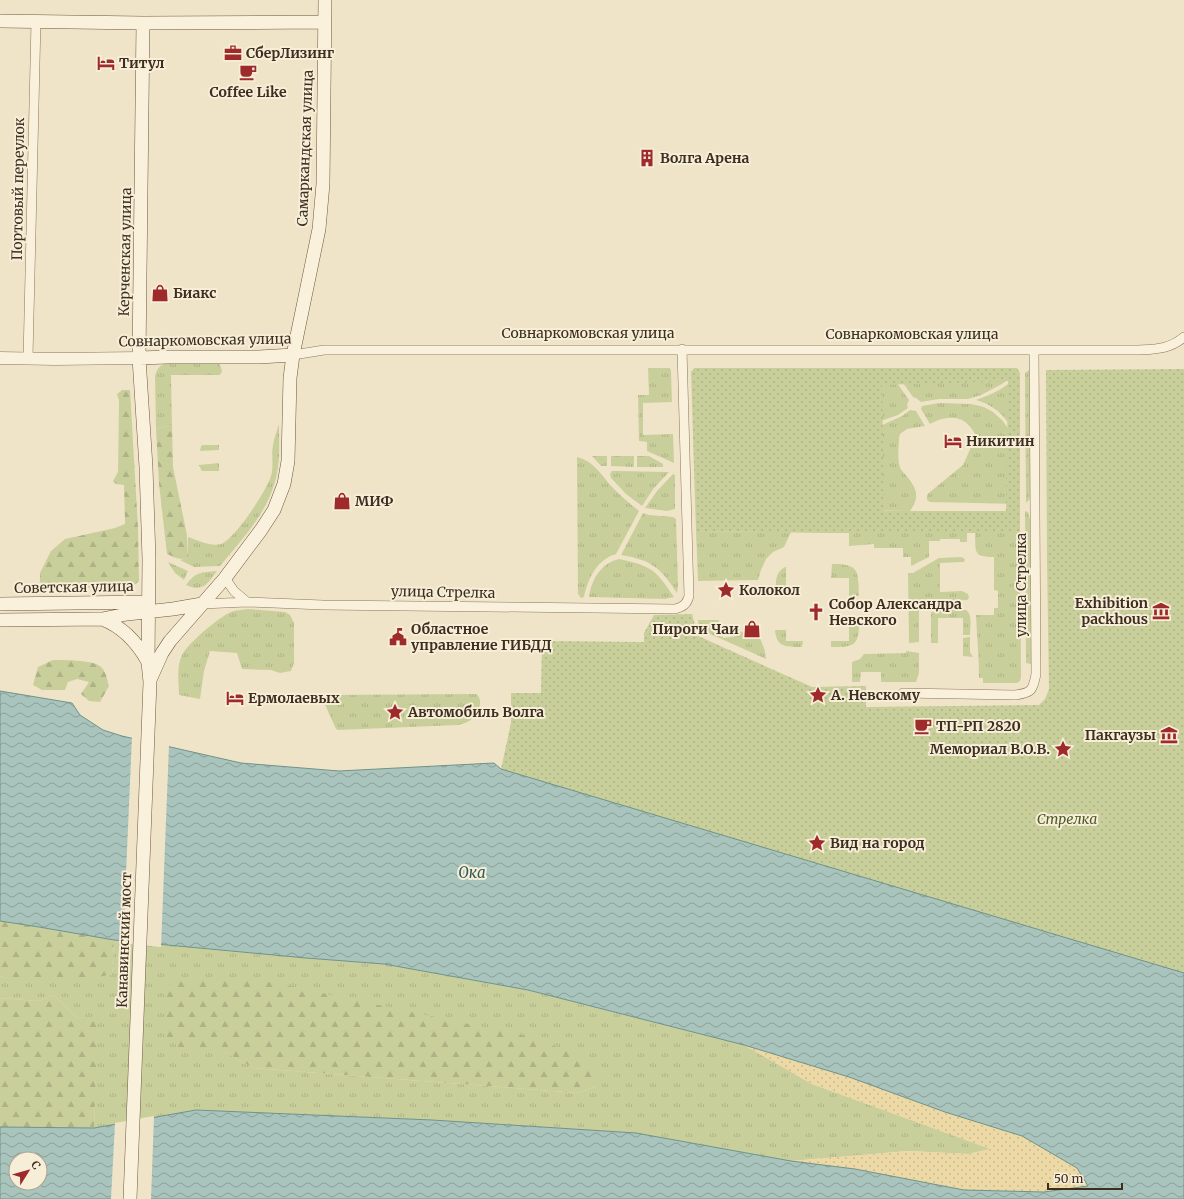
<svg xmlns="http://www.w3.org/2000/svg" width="1184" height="1199" font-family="Merriweather,serif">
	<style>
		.grass { fill: url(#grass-tufts); fill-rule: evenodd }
		.forest { fill: url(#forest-firs) }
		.sand { fill: url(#sand-dots) }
		.park { fill: url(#park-dots); fill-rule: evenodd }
		.water { fill: url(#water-waves); stroke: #6f938a; fill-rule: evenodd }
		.pier { fill: #f0e4c8 }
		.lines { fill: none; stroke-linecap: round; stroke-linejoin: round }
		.minor-casing { stroke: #8d765c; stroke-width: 10 }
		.tertiary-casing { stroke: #8d765c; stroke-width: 13 }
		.secondary-casing { stroke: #6f573f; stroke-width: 14 }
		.minor { stroke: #faf1dc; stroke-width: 9 }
		.tertiary { stroke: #faf1dc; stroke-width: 12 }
		.secondary { stroke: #faf1dc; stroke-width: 13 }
		.labels { text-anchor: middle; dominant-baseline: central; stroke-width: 4; stroke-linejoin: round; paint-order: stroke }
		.poi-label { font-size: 14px; font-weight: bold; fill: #3d2e20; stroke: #f7eed8; text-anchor: start }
		.street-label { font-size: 14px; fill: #3d2e20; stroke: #f7eed8 }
		.park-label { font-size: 14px; font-style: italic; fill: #4d5a26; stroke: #f7eed8 }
		.water-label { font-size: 15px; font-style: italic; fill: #2f5d5a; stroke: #f7eed8 }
	</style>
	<defs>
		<pattern id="grass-tufts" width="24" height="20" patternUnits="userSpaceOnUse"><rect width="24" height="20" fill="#c9cf9b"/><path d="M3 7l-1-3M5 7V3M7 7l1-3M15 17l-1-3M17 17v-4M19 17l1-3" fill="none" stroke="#aeb285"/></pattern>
		<pattern id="forest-firs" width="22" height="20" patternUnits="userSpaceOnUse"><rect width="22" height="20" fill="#c9cf9b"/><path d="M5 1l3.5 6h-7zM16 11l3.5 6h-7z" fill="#aeb285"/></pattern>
		<pattern id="sand-dots" width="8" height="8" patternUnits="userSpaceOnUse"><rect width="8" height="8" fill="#ecd9a5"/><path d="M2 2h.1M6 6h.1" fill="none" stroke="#cbbb8e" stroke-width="1.8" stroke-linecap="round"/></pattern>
		<pattern id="park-dots" width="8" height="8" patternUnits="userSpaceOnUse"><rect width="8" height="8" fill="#c9cf9b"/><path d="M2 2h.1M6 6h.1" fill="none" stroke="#aeb285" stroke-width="1.8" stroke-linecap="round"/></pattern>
		<pattern id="water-waves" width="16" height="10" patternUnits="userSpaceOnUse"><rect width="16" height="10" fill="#a9c4bc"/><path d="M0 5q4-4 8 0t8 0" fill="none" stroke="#8ba098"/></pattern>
	</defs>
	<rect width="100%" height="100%" fill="#f0e4c8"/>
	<path class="grass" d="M219,362L222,371L220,375H171L172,425L156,429L155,376C157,369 159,366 166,363Z
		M648,368H670L671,371L672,402L643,403V435L673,434L674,463L647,451V442L639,441L638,395H649Z
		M842,368L887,369L909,400L907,405L908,408L898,415L878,422Z
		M1017,368L1013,376L1002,384L981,395L968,399H939L921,402L916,398L913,397L895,372Z
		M1029,370L1030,497L1029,500L1026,503L1025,373Z
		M1020,373V444C1009,422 1002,408 976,400C993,394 1008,387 1020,373Z
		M939,403L971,404L984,407L993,412L1003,421L1011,433L1020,504L930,502L927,500V495L930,492L963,465L976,436C966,415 949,414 930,424L921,409L922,406Z
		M910,410L916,411L925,426L907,429L900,434L899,438C899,447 897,458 900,467C900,469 903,472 905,474C916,487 921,496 910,511L841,510L878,427L902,416Z
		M279,424C279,438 280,453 278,467C273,507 245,536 220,566L194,567L180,560L187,558L188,537C197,540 211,547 221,544C234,540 267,490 271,476C274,466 271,455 273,445C274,438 277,431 279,424Z
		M203,445H219V450L200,451L201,446Z
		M592,456H607V466H601Z
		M611,456H634V467L611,466Z
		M637,456H649L663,464V467H637Z
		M577,457C594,461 602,476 613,488C621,496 630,504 639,511L616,554C596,560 588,579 584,597L581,598L578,594Z
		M219,463V471H202L199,465Z
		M612,471H617L669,472L654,488L642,506L626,494L611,478L610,474Z
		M673,474L675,475V509L667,511L645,508L657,491Z
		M1025,511L1028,512L1030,519L1031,664L1026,663Z
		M643,513L649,515L673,517L676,519L678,586L677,593C660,567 651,560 621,555Z
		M696,531L791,532L784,547L773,552L766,559L761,570L758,580L698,581Z
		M849,533H967V542H960V539H940V541H929V557L911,566V557H903V548H874V544L849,546Z
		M975,533H1020L1021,677L1020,681L1017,683H983V678H979C979,657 977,637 976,615H994V608H998V591L994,590V557C972,557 976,551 975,533Z
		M961,557L965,559L964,562L940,563V592L962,591L968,594L969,598L967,600L919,601V642L909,643L908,573H913L939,558Z
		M619,559C652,566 656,570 674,597L665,599L589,597C591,580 601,563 619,559Z
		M168,562L188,571L184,580L175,573Z
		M832,564C860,564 858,571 859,596H849V578H831Z
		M785,567H786V594H776C776,583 774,573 785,567Z
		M217,571C208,583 203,593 186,585C196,571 201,573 217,571Z
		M249,609L285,612L290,615L294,623V663L291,671L280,673L271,670L242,669L237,653L210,651L204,671L200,699L179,695C179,683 176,667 182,655C187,644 219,617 231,612C236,610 243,610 249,609Z
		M940,610H966C973,615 970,626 970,635H963V618H938V643H931V612H940Z
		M698,620H719V626H717V633H719V636L723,637V638L738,636V632L758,631C760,641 766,649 766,659L699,629Z
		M849,624H859C859,647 852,647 831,647V641H849Z
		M775,630H786V641H803L802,647C788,647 776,648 775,630Z
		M970,637V652L973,657L963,656V638Z
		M906,651L919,653V673L916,682H881V672H861L860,682H852V662L860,659L864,654L906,653Z
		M476,694C484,699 479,712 473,718C469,722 463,724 458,725L338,730L336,729L323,700L327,695Z
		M114,940L306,958L384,964L528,990L744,1045L812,1084L991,1149L968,1154L908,1151L791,1161L636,1133L432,1120L196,1110L94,1128L97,1020L76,1017L54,995L39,1001L0,998V976L6,978H96L112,974ZM223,1051L595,1087L578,1093L253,1068Z"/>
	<path class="forest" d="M122,390H130L138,528L139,581L137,583L130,587L50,588L40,582V573L51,551L65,539L115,528L125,524L124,485L116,484L113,481L118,472L119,401L117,394Z
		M172,425L173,467L187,535V558C180,561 174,557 167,554L159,484L156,429Z
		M53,660C64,660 92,660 100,666C106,671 107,679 109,686L100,702L89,701L81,694L89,682L77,679L68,682L65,690H42L33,685L38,667Z
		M0,921L39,927L114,940L112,974L96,978H6L0,976Z
		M187,977L270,982L530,1037L581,1057L597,1075L595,1087L578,1093L253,1068L223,1051H183L165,1035L164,987Z
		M54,995L76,1017L98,1019L94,1128L0,1127V998L39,1001Z"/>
	<path class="sand" d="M744,1045L849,1077L945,1112L1022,1136L1077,1168L1088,1186L1044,1192L964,1190L855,1169L791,1161L908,1151L968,1154L990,1149L812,1084Z"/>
	<path class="park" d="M694,368H1017L1020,373V533H820L696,531L691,372ZM1008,381L1006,511H884L882,385Z
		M1184,369V974L1158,968L501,769L511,723V693H541L542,641L644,642V633L654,615L692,614L698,636L812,687L866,686V707L1039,705L1045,699L1049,689L1047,562L1046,370Z"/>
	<path class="water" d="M0,691L72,703L80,715L103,730L122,736L241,763L339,771L494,763L501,769L1184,973V1199H0V1127L94,1128L196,1110L432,1120L636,1133L791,1161L855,1169L964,1190L1044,1192L1088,1186L1077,1168L1022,1136L945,1112L849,1077L744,1045L528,990L384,964L306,958L114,940L39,927L0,921ZM16,1159H40V1183H16Z"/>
	<path class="pier" d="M132,736L169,745L161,947L123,943Z
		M154,1116L151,1199H111L115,1123Z"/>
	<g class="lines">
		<g class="minor-casing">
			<path id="minor" d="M293,355L324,350H1139C1156,349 1170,349 1184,337
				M28,358L36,21
				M225,578L234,591L247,602
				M202,604L247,602L323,605L675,609C683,607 687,604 689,596L682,349
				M903,693L1015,695C1031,693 1033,691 1036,674L1034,350"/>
		</g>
		<g class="tertiary-casing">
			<path id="tertiary" d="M0,358L55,359L139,358"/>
		</g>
		<g class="secondary-casing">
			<path id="secondary" d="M0,21L143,23L324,22
				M139,358L168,357H259L293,355
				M0,604L149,602
				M102,619L127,614L173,609L202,604
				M0,620L102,619C123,627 137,642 148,662
				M150,680L162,653L170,641L225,578L261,530L274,510L284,484L288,461L290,378L293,355L319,229L323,184L325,0
				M130,1199L150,682L148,662L149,559L146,467L139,358L143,23"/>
		</g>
		<use href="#minor" class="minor"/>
		<use href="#tertiary" class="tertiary"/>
		<use href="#secondary" class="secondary"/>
	</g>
	<defs>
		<g id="office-bare" transform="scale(1.38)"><path d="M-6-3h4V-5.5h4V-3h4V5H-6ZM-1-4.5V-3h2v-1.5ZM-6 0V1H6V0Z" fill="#9e2a2b" stroke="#f7eed8" stroke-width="2.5" paint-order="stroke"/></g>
		<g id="hotel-bare" transform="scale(1.38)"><path d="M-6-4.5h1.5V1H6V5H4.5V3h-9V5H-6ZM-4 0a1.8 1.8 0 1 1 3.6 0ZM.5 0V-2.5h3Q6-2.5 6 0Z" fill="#9e2a2b" stroke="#f7eed8" stroke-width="2.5" paint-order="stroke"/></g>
		<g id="cafe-bare" transform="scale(1.38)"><path d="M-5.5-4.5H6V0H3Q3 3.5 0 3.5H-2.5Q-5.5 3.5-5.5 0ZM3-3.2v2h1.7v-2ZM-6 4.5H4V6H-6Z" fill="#9e2a2b" stroke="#f7eed8" stroke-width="2.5" paint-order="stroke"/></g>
		<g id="building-bare" transform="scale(1.38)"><path d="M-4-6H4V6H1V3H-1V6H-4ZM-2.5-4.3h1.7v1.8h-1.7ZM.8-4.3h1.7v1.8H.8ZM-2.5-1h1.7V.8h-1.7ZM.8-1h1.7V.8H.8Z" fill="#9e2a2b" stroke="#f7eed8" stroke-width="2.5" paint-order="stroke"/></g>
		<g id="shop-bare" transform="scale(1.38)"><path d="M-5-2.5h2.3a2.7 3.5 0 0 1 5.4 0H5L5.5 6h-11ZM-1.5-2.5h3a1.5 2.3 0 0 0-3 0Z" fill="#9e2a2b" stroke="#f7eed8" stroke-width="2.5" paint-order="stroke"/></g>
		<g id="sight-bare" transform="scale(1.38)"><path d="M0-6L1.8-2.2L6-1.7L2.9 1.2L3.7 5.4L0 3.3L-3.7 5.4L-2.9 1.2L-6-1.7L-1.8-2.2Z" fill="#9e2a2b" stroke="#f7eed8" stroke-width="2.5" paint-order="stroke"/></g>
		<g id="museum-bare" transform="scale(1.38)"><path d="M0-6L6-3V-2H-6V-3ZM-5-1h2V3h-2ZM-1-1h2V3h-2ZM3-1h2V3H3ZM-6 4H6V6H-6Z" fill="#9e2a2b" stroke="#f7eed8" stroke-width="2.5" paint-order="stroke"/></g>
		<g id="church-bare" transform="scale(1.38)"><path d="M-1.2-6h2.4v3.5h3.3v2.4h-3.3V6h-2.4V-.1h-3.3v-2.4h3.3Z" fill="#9e2a2b" stroke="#f7eed8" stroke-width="2.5" paint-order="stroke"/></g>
		<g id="civic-bare" transform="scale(1.38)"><path d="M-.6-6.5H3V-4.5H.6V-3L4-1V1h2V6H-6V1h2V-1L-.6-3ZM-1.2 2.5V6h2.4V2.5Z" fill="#9e2a2b" stroke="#f7eed8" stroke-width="2.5" paint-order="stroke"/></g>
	</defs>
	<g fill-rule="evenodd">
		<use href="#office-bare" x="233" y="53"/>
		<use href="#hotel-bare" x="106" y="63"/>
		<use href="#cafe-bare" x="248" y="72"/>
		<use href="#building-bare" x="647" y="158"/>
		<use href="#shop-bare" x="160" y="293"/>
		<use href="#hotel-bare" x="953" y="441"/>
		<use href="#shop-bare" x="342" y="501"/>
		<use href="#sight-bare" x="726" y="590"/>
		<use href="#museum-bare" x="1161" y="611"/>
		<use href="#church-bare" x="816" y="612"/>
		<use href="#shop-bare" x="752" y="629"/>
		<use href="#civic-bare" x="398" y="637"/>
		<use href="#sight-bare" x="818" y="695"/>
		<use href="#hotel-bare" x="235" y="698"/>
		<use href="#sight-bare" x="395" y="712"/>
		<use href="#cafe-bare" x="923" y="726"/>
		<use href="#museum-bare" x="1169" y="735"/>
		<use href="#sight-bare" x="1063" y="749"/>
		<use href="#sight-bare" x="817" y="843"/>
	</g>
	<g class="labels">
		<g class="poi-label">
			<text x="246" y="53">СберЛизинг</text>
			<text x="119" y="63">Титул</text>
			<text x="248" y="92" text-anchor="middle">Coffee Like</text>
			<text x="660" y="158">Волга Арена</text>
			<text x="173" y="293">Биакс</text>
			<text x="966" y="441">Никитин</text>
			<text x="355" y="501">МИФ</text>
			<text x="739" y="590">Колокол</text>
			<text x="1148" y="603" text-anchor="end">Exhibition<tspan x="1148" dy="16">packhous</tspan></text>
			<text x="829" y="604">Собор Александра<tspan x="829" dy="16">Невского</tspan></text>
			<text x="411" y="629">Областное<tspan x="411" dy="16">управление ГИБДД</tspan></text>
			<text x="739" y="629" text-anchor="end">Пироги Чаи</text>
			<text x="831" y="695">А. Невскому</text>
			<text x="248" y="698">Ермолаевых</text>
			<text x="408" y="712">Автомобиль Волга</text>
			<text x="936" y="726">ТП-РП 2820</text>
			<text x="1156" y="735" text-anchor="end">Пакгаузы</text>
			<text x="1050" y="749" text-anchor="end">Мемориал В.О.В.</text>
			<text x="830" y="843">Вид на город</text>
		</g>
		<g class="street-label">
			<text transform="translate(305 148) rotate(-88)">Самаркандская улица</text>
			<text transform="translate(18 189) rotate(-89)">Портовый переулок</text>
			<text transform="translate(125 252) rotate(-89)">Керченская улица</text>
			<text x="588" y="333">Совнаркомовская улица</text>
			<text x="912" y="334">Совнаркомовская улица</text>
			<text transform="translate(205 340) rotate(-1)">Совнаркомовская улица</text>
			<text transform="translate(1021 585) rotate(-90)">улица Стрелка</text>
			<text transform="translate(74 587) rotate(-1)">Советская улица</text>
			<text transform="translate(443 592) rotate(1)">улица Стрелка</text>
			<text transform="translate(124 940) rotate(-88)">Канавинский мост</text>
		</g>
		<g class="park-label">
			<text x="1067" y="819">Стрелка</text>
		</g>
		<g class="water-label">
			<text x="472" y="872">Ока</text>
		</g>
	</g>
	<g transform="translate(28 1171) rotate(53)"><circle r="19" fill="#f7eed8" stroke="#ada18e"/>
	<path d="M0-3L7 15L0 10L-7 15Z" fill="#9e2a2b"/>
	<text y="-6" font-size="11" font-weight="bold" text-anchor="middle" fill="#3d2e20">С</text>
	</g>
	<path d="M1048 1183v6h74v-6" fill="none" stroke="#3d2e20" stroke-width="2"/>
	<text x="1054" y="1183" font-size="12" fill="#3d2e20" stroke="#f7eed8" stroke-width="3" paint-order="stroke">50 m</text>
</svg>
